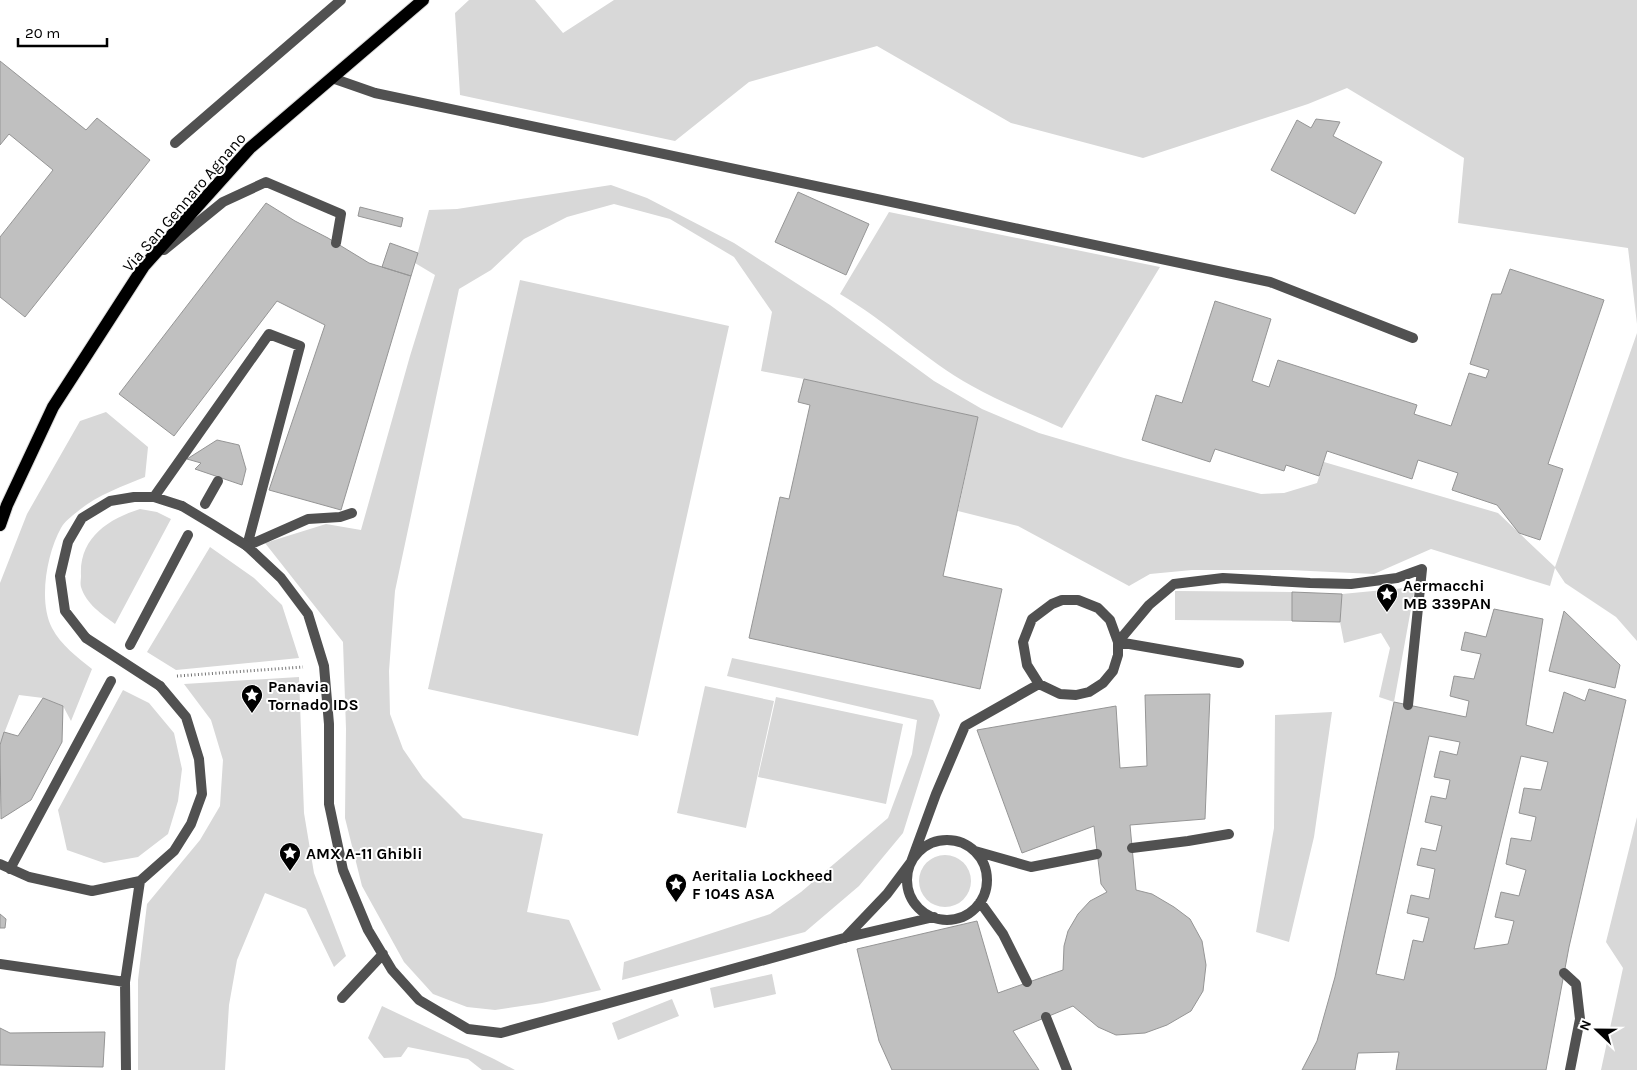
<svg xmlns="http://www.w3.org/2000/svg" width="1637" height="1070" font-family="Karla,sans-serif">
	<style>
		.green { fill: #d8d8d8 }
		.building { fill: #c0c0c0; stroke: #959595; fill-rule: evenodd }
		.lines { fill: none; stroke-linecap: round; stroke-linejoin: round }
		.primary-casing { stroke: #dbdbdb; stroke-width: 14 }
		.path { stroke: #737373; stroke-width: 3; stroke-dasharray: 1 2.5; stroke-linecap: butt }
		.lane { stroke: #515151; stroke-width: 10 }
		.primary { stroke: #000; stroke-width: 12 }
		.lane-bridge { stroke: #515151; stroke-width: 10 }
		.labels { text-anchor: middle; dominant-baseline: central; stroke-width: 4; stroke-linejoin: round; paint-order: stroke }
		.street-label { font-size: 16px; fill: #000; stroke: #fff }
		.poi-label { font-size: 16px; font-weight: bold; fill: #000; stroke: #fff; text-anchor: start }
	</style>
	<rect width="100%" height="100%" fill="#fff"/>
	<path class="green" d="M469,0H535L563,33L614,0H1637V324L1628,248L1458,223L1464,158L1347,88L1308,104L1143,158L1011,123L877,46L749,82L675,141L460,95L455,13Z
		M611,185L647,198L734,243L830,305L934,381L982,409L1039,433L1124,458L1261,494L1284,493L1317,483L1324,462L1498,513L1555,567L1637,333V641L1616,617L1565,583L1555,568L1550,586L1431,549L1374,574L1289,570H1192L1150,574L1129,586L1018,526L958,511L978,417L804,379L761,371L772,312L734,257L670,219L614,204L567,217L524,239L491,270L459,289L395,591L389,671L390,714L403,749L423,778L463,818L543,834L527,912L569,920L601,990L542,1003L495,1010L467,1007L433,994L404,962L362,886L345,818L346,729L343,642L265,543L326,524L361,530L410,356L435,275L415,263L429,210L457,209Z
		M889,212L1160,267L1062,428C1032,414 1000,402 972,386C925,360 886,321 840,294Z
		M520,280L729,326L638,736L428,689Z
		M106,412L148,447L145,477C123,486 95,496 77,512C72,516 64,522 61,528C47,553 38,601 52,628C61,645 77,657 92,669L71,721L63,706L43,698L19,695L0,744V583L27,514L80,421Z
		M140,509L157,512L171,519L115,624C102,614 86,604 81,587C80,584 81,579 81,576C79,538 108,519 140,509Z
		M210,547L254,578L282,605L299,658L176,670L147,652Z
		M1415,587L1394,702L1379,697L1390,648L1381,633L1344,643L1340,622L1342,594Z
		M1175,591L1292,592V621L1175,620Z
		M732,658L933,700L940,715L903,833L859,886L805,932L622,980L624,962L770,914L801,892L888,818L912,754L917,720L727,676Z
		M299,677L304,813L314,873L346,956L334,967L306,909L265,893L237,960L229,1005L225,1070H138V980L147,904L200,840L220,806L223,760L211,720L184,684Z
		M705,686L774,701L746,828L677,813Z
		M123,690L149,703L174,733L182,769L178,801L168,834L138,857L104,863L67,850L58,810Z
		M776,697L903,724L886,804L758,777Z
		M1332,712L1314,837L1289,942L1256,932L1274,828L1275,715Z
		M1637,817V1070H1601L1623,968L1606,942Z
		M919 881a26 26 0 1 1 52 0a26 26 0 1 1-52 0Z
		M772,974L776,994L714,1008L710,988Z
		M672,999L679,1016L618,1040L612,1023Z
		M382,1006L494,1059L515,1070H482L468,1059L408,1047L401,1057L384,1058L368,1038Z"/>
	<path class="building" d="M0,61L86,130L97,118L150,160L25,317L0,297V237L53,170L9,134L0,145Z
		M1316,119L1340,122L1333,136L1382,162L1355,214L1271,170L1297,120L1311,128Z
		M798,192L869,224L846,275L775,242Z
		M266,203L295,221L328,238L369,263L411,276L341,510L269,490L325,325L277,301L174,436L119,394Z
		M360,207L403,218L401,227L358,216Z
		M390,243L418,253L411,276L382,267Z
		M1510,269L1604,300L1548,464L1563,469L1540,540L1519,533L1497,505L1452,490L1458,473L1418,460L1412,479L1327,451L1319,476L1286,465L1284,471L1215,449L1210,462L1142,440L1156,395L1182,403L1215,301L1271,319L1252,381L1269,387L1278,360L1417,405L1414,414L1451,426L1469,373L1486,378L1489,370L1470,364L1492,294H1501Z
		M804,379L978,417L943,576L1002,589L980,689L749,638L780,497L789,499L810,405L798,402Z
		M217,440L239,445L246,469L242,485L195,469L201,463L187,459Z
		M1292,592L1342,594L1340,622L1292,621Z
		M1494,609L1543,619L1526,725L1553,733L1564,692L1585,701L1589,689L1626,700L1569,947L1546,1070H1396L1399,1052L1358,1053L1355,1070H1302L1317,1041L1335,977L1394,702L1466,717L1469,701L1450,696L1454,676L1474,679L1481,654L1461,650L1465,632L1486,637ZM1429,736L1460,742L1457,755L1440,751L1434,777L1450,780L1446,799L1431,796L1425,822L1442,826L1436,851L1421,848L1417,865L1435,869L1429,899L1411,895L1407,913L1429,918L1423,942L1413,940L1404,980L1376,974ZM1521,756L1548,762L1541,790L1524,788L1519,813L1536,817L1531,841L1511,838L1506,864L1526,870L1519,896L1501,892L1495,917L1514,921L1508,944L1474,949Z
		M1564,611L1620,665L1615,688L1549,671Z
		M1210,694L1205,819L1130,825L1136,890L1152,894L1174,907L1190,919L1202,941L1206,965L1203,991L1191,1011L1167,1025L1145,1033L1116,1035L1098,1027L1073,1006L1013,1031L1039,1070H892L879,1041L857,949L977,921L998,993L1063,970L1064,946L1068,931L1078,914L1090,901L1107,892L1101,884L1094,826L1022,853L977,730L1116,706L1120,768L1147,766L1145,695Z
		M43,698L63,706L62,742L31,800L1,819L0,745L4,732L18,736Z
		M0,914L6,919L5,928H0Z
		M0,1028L10,1033L105,1032L103,1067L0,1065Z"/>
	<g class="lines">
		<g class="primary-casing">
			<path id="primary" d="M0,525L7,505L53,407L144,266L250,148L423,0"/>
		</g>
		<path class="path" d="M177,676L303,667"/>
		<path class="lane" d="M332,78L375,93L1270,282L1413,338
			M175,143L341,0
			M164,250L223,202L266,182L341,214L336,243
			M154,497L269,334L300,346L247,546
			M205,504L218,481
			M247,546L281,578L308,614L324,666L329,724V804L343,870L368,930L392,970L419,1000L468,1029L501,1033L844,938L934,917
			M247,546L308,519L340,517L352,513
			M86,638L65,611L60,576L68,542L82,518L110,501L134,497H154L182,506
			M1118,642L1110,620L1098,608L1078,600H1062L1052,604L1032,619L1023,642L1027,665L1039,684L1060,694L1076,695L1089,692L1103,683L1113,671L1118,655V642L1149,605L1174,584L1223,578L1310,583L1351,584L1397,578L1422,569L1408,705
			M1118,642L1239,663
			M130,645L188,535
			M907 880a40 40 0 1 1 80 0a40 40 0 1 1-80 0Z
			M1132,848L1188,841L1229,834
			M975,851L1031,867L1097,854
			M0,864L29,877L92,891L140,881L174,851L191,824L202,794L199,759L186,717L160,686
			M10,869L111,681
			M980,902L1003,934L1027,982
			M845,938L887,894L911,862L936,794L965,726L1039,684
			M0,964L125,982
			M1564,973L1576,984L1580,1019L1570,1070
			M342,998L383,954
			M1046,1017L1067,1070
			M126,1070L125,982L140,881"/>
		<use href="#primary" class="primary"/>
		<path class="lane-bridge" d="M182,506L212,524L247,546
			M86,638L160,686"/>
	</g>
	<defs>
		<g id="sight-pin" transform="scale(1.125)"><path d="M0 17L-7.5 6A9.5 9.5 0 1 1 7.5 6Z" fill="#000" stroke="#fff"/><path d="M0-6L1.8-2.2L6-1.7L2.9 1.2L3.7 5.4L0 3.3L-3.7 5.4L-2.9 1.2L-6-1.7L-1.8-2.2Z" fill="#fff"/></g>
	</defs>
	<g fill-rule="evenodd">
		<use href="#sight-pin" x="1387" y="594"/>
		<use href="#sight-pin" x="252" y="695"/>
		<use href="#sight-pin" x="290" y="853"/>
		<use href="#sight-pin" x="676" y="884"/>
	</g>
	<g class="labels">
		<g class="street-label">
			<text transform="translate(184 202) rotate(-49)">Via San Gennaro Agnano</text>
		</g>
		<g class="poi-label">
			<text x="1403" y="585">Aermacchi<tspan x="1403" dy="18">MB 339PAN</tspan></text>
			<text x="268" y="686">Panavia<tspan x="268" dy="18">Tornado IDS</tspan></text>
			<text x="306" y="853">AMX A-11 Ghibli</text>
			<text x="692" y="875">Aeritalia Lockheed<tspan x="692" dy="18">F 104S ASA</tspan></text>
		</g>
	</g>
	<g transform="translate(1597 1030) rotate(292)" stroke="#ffffff" stroke-width="4" paint-order="stroke">
	<path d="M0-4L9 19L0 12L-9 19Z" fill="#000000"/>
	<text y="-8" font-size="14" font-weight="bold" text-anchor="middle" fill="#000000">N</text>
	</g>
	<path d="M18 38v8h89v-8" fill="none" stroke="#000000" stroke-width="2.5"/>
	<text x="25" y="38" font-size="15" fill="#000000" stroke="#ffffff" stroke-width="4" paint-order="stroke">20 m</text>
</svg>
